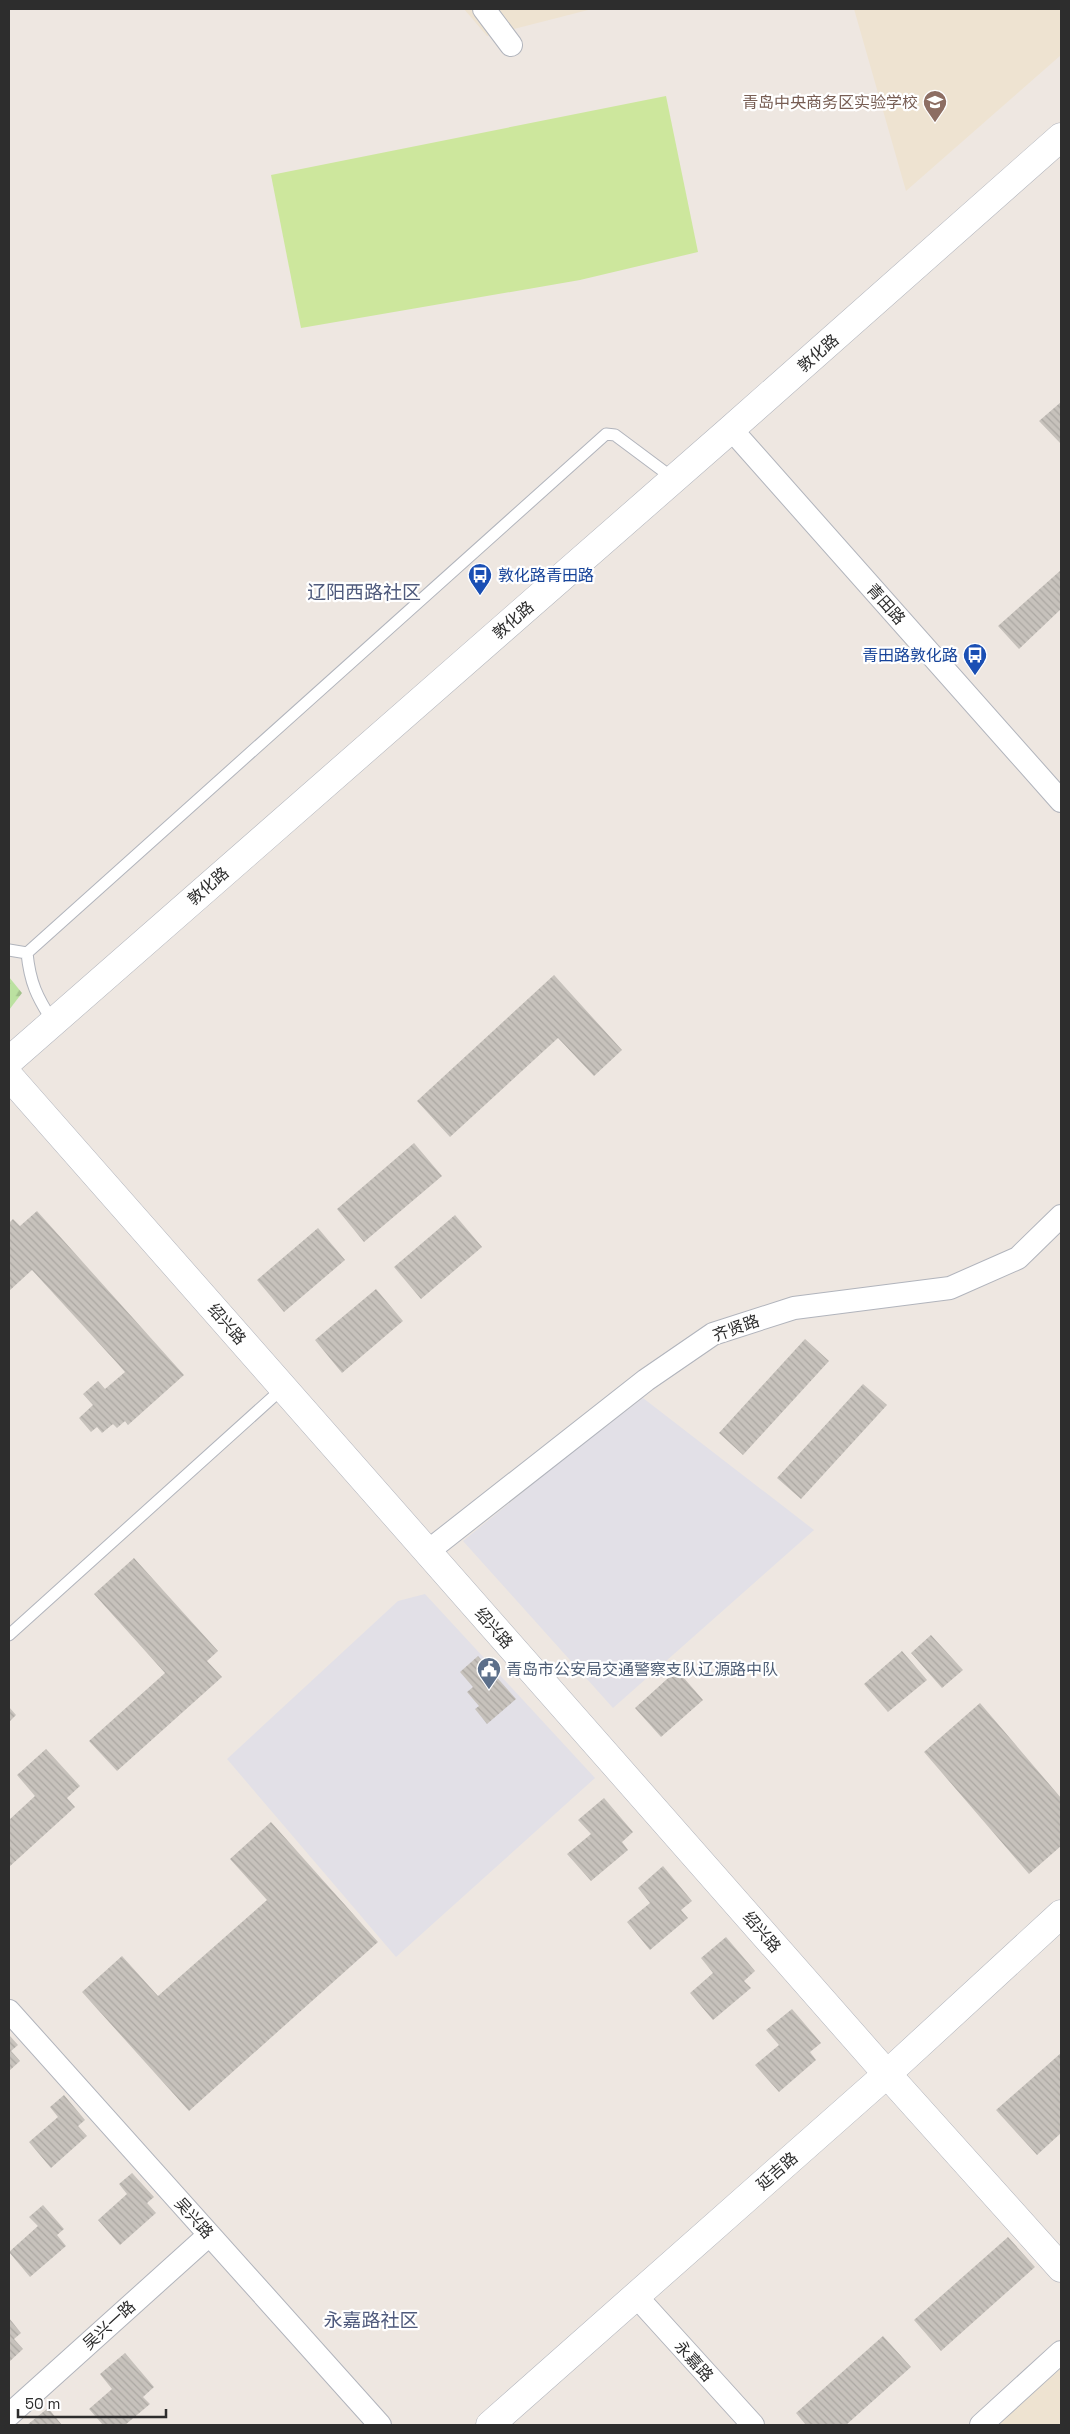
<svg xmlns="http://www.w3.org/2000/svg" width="1070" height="2434" font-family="'Space Grotesk','Noto Sans SC',sans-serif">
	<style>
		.industrial { fill: #e2e0e7 }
		.education { fill: #eee3d1 }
		.forest { fill: url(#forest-firs) }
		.pitch { fill: #cde79d }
		.building { fill: url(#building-back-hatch) }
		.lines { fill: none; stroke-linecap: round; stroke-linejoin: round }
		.service-casing { stroke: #b1b4bc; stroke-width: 13 }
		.minor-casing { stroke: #b1b4bc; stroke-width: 24 }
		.tertiary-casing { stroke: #b1b4bc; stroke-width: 29 }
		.secondary-casing { stroke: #b1b4bc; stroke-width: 29 }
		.service { stroke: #fff; stroke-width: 11 }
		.minor { stroke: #fff; stroke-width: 22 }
		.tertiary { stroke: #fff; stroke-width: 28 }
		.secondary { stroke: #fff; stroke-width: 28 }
		.labels { text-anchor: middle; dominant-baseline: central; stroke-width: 4.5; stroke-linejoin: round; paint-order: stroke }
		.education-label { font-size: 16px; fill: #785e54; stroke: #fff; text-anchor: end }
		.street-label { font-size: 16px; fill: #2d2d2d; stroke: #fff }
		.transit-label { font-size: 16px; fill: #164399; stroke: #fff; text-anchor: start }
		.service-label { font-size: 16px; fill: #4e5e75; stroke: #fff; text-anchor: start }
		.quarter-label { font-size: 19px; fill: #4f5a7c; stroke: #fff }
	</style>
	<defs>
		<pattern id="forest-firs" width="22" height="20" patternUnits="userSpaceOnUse" patternTransform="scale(1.25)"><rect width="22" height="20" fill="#bbe1a0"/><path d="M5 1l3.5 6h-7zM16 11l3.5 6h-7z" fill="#a1c18a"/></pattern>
		<pattern id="building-back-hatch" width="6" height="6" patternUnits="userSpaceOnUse" patternTransform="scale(1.25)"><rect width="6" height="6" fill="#c7c2bc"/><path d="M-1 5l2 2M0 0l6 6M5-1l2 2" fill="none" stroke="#aba7a2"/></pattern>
	</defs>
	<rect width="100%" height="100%" fill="#eee7e1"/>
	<path class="industrial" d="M643,1398L814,1530L613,1708L463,1541L583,1443Z
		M425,1594L595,1778L396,1957L227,1759L398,1601Z"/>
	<path class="education" d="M464,9H592L487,36Z
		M854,9H1061V55L906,191Z
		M1061,2368V2425H997Z"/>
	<path class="forest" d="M9,977L22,993L9,1010Z"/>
	<path class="pitch" d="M666,96L698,252L580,280L301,328L271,175Z"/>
	<path class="building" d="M1061,402V444L1039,421Z
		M1061,570V609L1019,649L998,626Z
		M554,975L622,1050L594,1076L558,1038L450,1137L417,1101Z
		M414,1143L442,1176L364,1242L337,1209Z
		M37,1211L184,1375L128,1425L125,1421L117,1428L113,1424L102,1433L97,1427L91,1432L79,1418L93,1405L83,1394L98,1381L105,1389L125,1372L118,1364L32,1270L9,1291V1223L13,1219L20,1226Z
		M455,1215L482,1247L421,1299L394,1267Z
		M318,1228L345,1260L284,1312L257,1280Z
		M376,1289L403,1321L342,1373L315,1340Z
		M805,1339L829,1361L743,1455L719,1433Z
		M863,1384L887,1405L801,1499L777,1478Z
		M134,1558L218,1651L207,1661L222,1677L117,1771L89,1741L165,1673L94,1594Z
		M931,1635L963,1670L942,1688L911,1653Z
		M902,1651L927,1680L888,1712L864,1684Z
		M478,1656L516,1699L487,1724L475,1709L479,1706L467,1692L473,1687L460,1672Z
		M677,1670L703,1700L661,1737L635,1708Z
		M980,1703L1061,1798V1846L1029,1874L924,1752Z
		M9,1707L16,1715L9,1722Z
		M46,1749L80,1786L67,1798L75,1807L9,1867V1820L35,1796L17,1775Z
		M604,1798L633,1832L622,1842L628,1850L591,1881L567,1854L591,1834L578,1820Z
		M271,1822L378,1942L189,2111L82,1992L122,1956L158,1996L267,1900L230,1859Z
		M663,1866L692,1901L681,1910L688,1918L650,1950L627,1922L650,1903L638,1888Z
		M726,1937L755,1971L744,1981L751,1988L713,2020L690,1993L713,1973L701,1958Z
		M792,2009L821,2043L810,2052L816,2060L779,2092L755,2065L779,2045L766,2030Z
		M9,2035L18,2045L11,2051L20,2061L9,2071Z
		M1061,2053V2133L1037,2155L996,2110Z
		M64,2095L85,2120L78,2126L87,2136L51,2168L29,2142L58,2117L50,2107Z
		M132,2173L154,2197L147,2203L156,2213L120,2245L98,2220L127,2194L119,2184Z
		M43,2205L64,2229L57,2235L66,2246L30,2277L9,2252L38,2226L29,2217Z
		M1008,2237L1035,2267L941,2351L914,2320Z
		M9,2318L21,2333L14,2339L23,2349L9,2362Z
		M883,2336L911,2367L846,2425H806L796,2413Z
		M125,2353L154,2387L143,2397L150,2404L125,2425H103L89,2409L112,2389L100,2374Z
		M48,2408L62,2425H27Z"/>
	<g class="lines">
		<g class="service-casing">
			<path id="service" d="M9,950L27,953
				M53,1022C37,997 30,983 27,953L606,434L615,435L674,479
				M9,1635L283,1388"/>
		</g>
		<g class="minor-casing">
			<path id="minor" d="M484,9L511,45
				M731,429L1061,801
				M427,1552L646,1380L713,1334L794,1308L950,1288L1018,1258L1061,1216
				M9,2011L380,2425
				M636,2296L753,2425
				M9,2415L209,2235
				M981,2425L1061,2352"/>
		</g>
		<g class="tertiary-casing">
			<path id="tertiary" d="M9,1076L887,2074L1061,2268"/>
		</g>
		<g class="secondary-casing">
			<path id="secondary" d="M9,1061L731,429L1061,137
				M490,2425L887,2074L1061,1914"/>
		</g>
		<use href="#service" class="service"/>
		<use href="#minor" class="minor"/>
		<use href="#tertiary" class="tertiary"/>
		<use href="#secondary" class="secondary"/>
	</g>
	<defs>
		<g id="school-pin" transform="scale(1.25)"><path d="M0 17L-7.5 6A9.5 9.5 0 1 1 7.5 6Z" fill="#8d6e63" stroke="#fff"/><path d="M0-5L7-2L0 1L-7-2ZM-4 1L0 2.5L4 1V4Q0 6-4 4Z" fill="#fff"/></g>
		<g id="bus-pin" transform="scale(1.25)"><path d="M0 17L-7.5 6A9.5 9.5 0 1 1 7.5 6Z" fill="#1a4fb4" stroke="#fff"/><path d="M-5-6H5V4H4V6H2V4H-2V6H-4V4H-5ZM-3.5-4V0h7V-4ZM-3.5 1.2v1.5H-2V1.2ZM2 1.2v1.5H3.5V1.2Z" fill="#fff"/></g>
		<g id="civic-pin" transform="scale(1.25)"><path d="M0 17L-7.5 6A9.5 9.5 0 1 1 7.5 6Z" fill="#5c6f8a" stroke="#fff"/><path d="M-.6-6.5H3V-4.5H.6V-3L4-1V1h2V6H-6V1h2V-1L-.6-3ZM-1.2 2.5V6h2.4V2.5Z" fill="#fff"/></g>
	</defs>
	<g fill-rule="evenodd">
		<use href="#school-pin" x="935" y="102"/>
		<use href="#bus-pin" x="480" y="575"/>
		<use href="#bus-pin" x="975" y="655"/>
		<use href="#civic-pin" x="489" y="1669"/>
	</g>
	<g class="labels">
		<g class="education-label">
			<text x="918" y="102">青岛中央商务区实验学校</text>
		</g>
		<g class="street-label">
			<text transform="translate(818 353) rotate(-41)">敦化路</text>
			<text transform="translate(886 604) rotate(48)">青田路</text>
			<text transform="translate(513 620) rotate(-41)">敦化路</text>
			<text transform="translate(208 886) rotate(-41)">敦化路</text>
			<text transform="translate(227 1324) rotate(49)">绍兴路</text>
			<text transform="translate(736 1328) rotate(-20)">齐贤路</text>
			<text transform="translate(494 1628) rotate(49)">绍兴路</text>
			<text transform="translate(762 1932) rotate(49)">绍兴路</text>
			<text transform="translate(777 2171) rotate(-41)">延吉路</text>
			<text transform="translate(194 2218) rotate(48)">吴兴路</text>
			<text transform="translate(109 2325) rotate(-42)">吴兴一路</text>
			<text transform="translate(694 2361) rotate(48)">永嘉路</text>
		</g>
		<g class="transit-label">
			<text x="498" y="575">敦化路青田路</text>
			<text x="958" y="655" text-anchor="end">青田路敦化路</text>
		</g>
		<g class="service-label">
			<text x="506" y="1669">青岛市公安局交通警察支队辽源路中队</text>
		</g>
		<g class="quarter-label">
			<text x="364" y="592">辽阳西路社区</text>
			<text x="371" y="2320">永嘉路社区</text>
		</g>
	</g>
	<rect width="1070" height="2434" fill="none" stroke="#2d2d2d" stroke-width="20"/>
	<path d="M18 2409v8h148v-8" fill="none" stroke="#2d2d2d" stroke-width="2.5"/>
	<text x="25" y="2409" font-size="15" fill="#2d2d2d" stroke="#ffffff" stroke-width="4" paint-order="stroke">50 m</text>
</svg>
